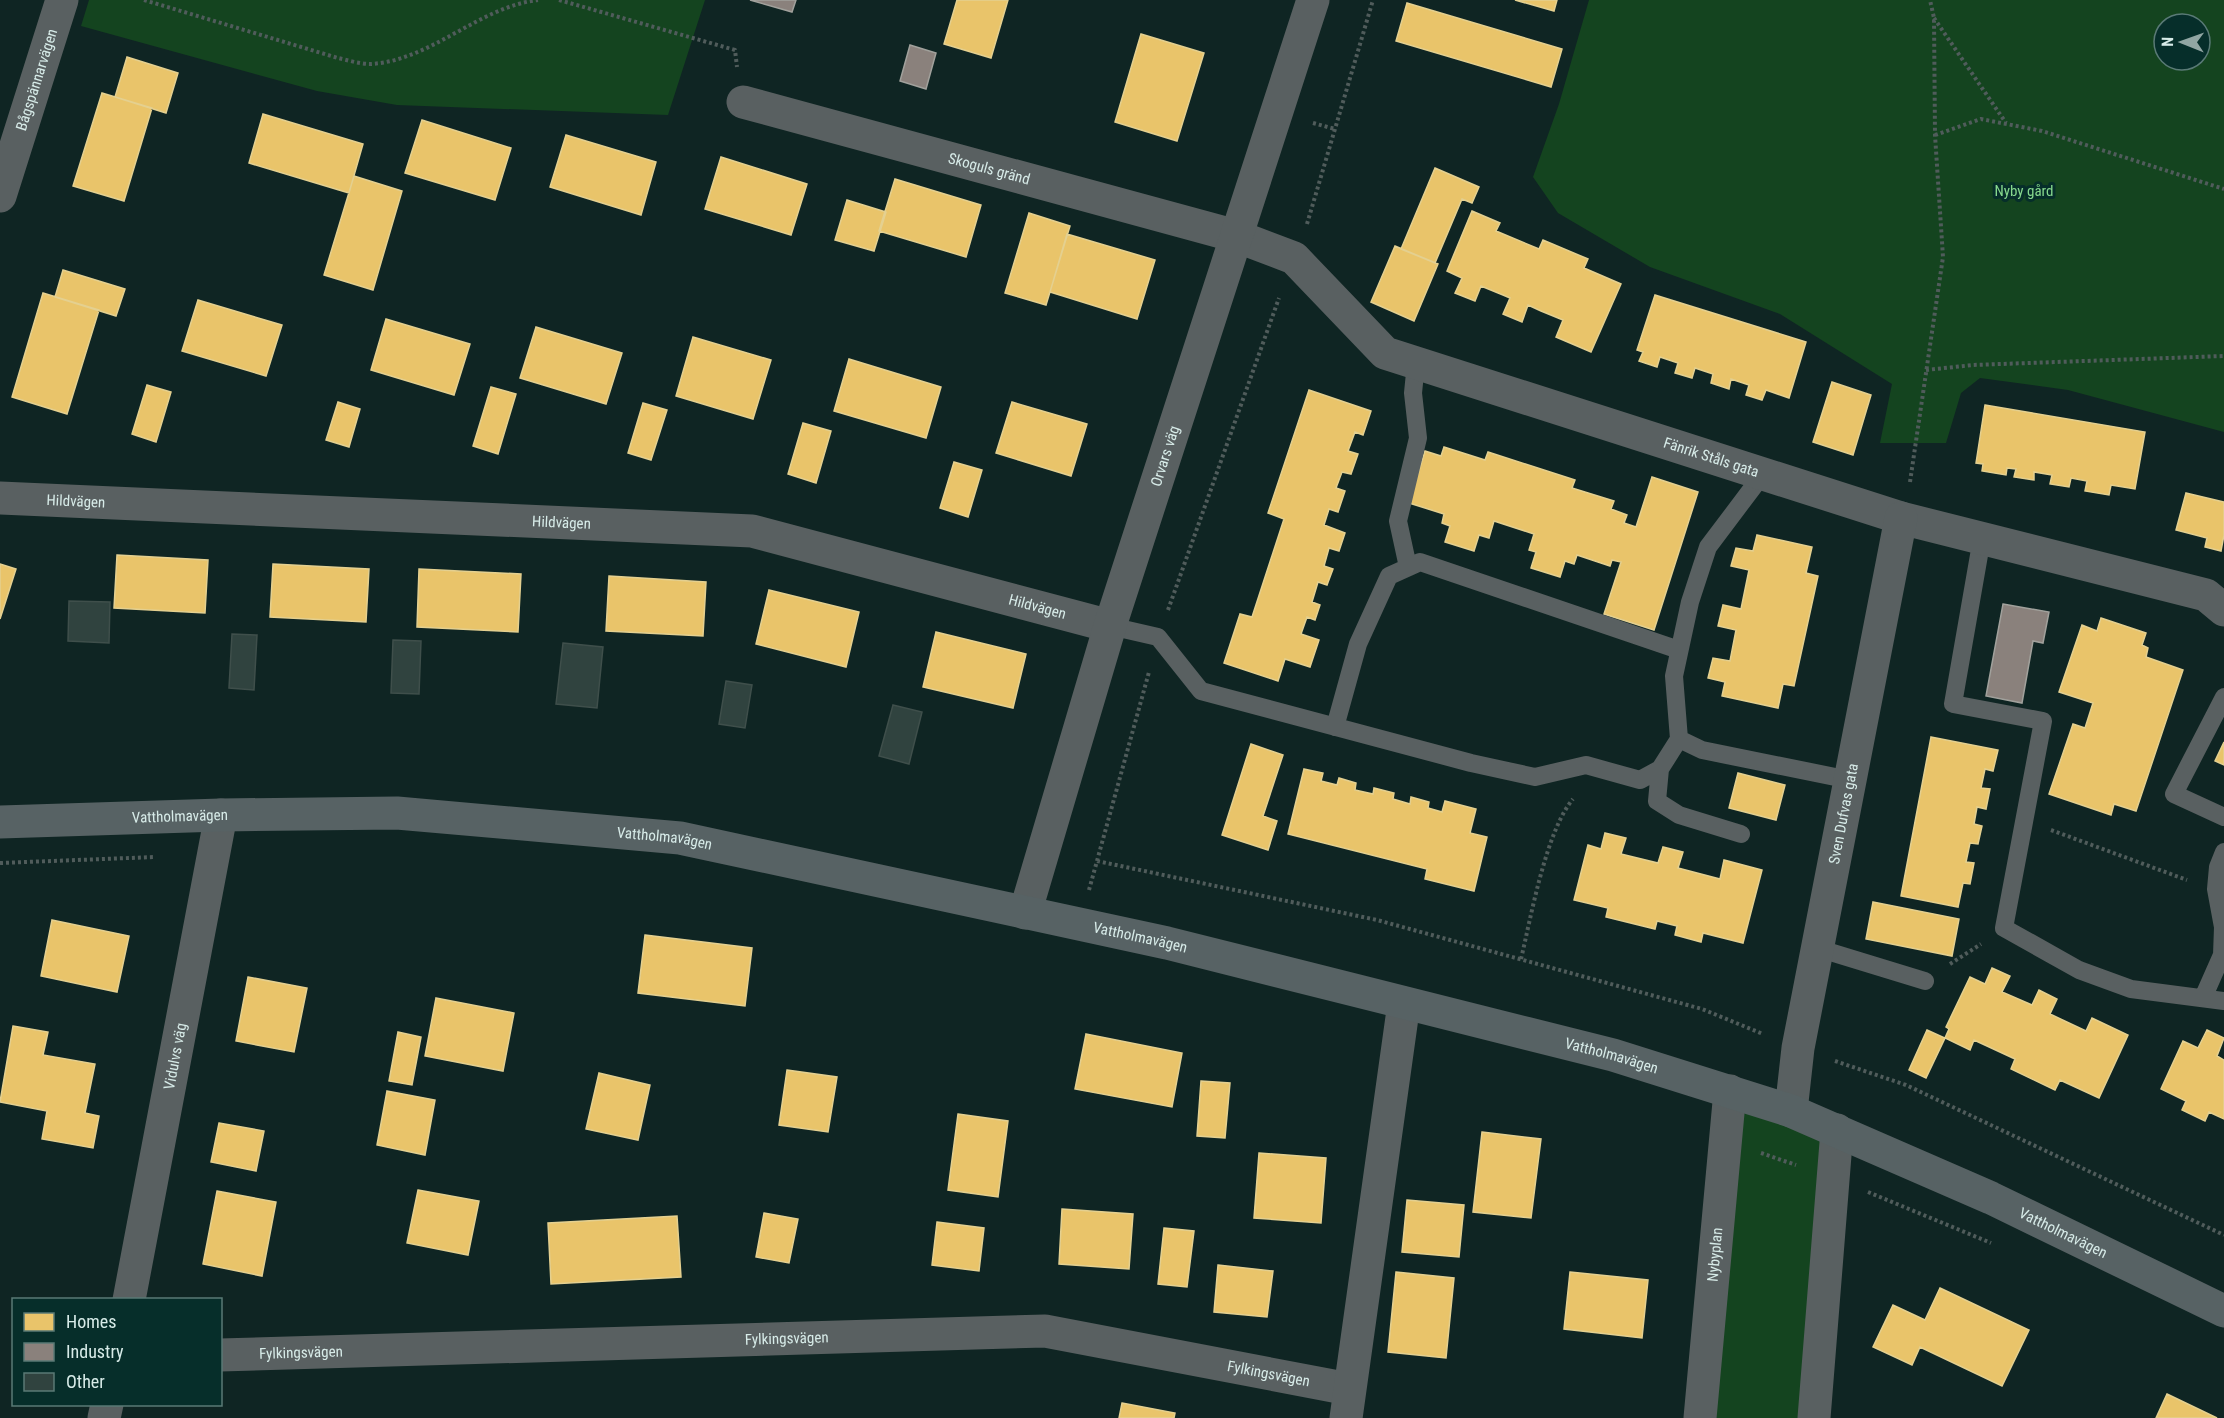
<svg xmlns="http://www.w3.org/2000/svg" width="2224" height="1418" font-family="'Roboto Condensed',sans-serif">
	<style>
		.green { fill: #14441f; fill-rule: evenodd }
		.homes { fill: #e9c46a; stroke: #e4d090; stroke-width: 1.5 }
		.industry { fill: #8a817c; stroke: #a1a19c; stroke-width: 1.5 }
		.building { fill: #30433f; stroke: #3f4f4b; stroke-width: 1.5 }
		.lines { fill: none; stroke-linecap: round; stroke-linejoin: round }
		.path { stroke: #505c5b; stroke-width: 4; stroke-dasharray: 3 3; stroke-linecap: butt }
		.service { stroke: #596061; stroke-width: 18 }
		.minor { stroke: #596061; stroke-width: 33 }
		.secondary { stroke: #576264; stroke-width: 33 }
		.labels { text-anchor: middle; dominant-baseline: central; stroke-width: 6; stroke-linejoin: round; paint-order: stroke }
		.street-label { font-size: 15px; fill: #d7ebe8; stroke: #062e2a }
		.park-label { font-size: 15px; fill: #86d88d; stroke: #062e2a }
	</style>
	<rect width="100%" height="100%" fill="#0f2523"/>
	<path class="green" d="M89,0H705L668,115L397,105L317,91L81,26Z
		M1589,0H2224V432L2068,390L1980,378L1961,393L1946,443H1880L1892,384L1780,314L1650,267L1558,213L1533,177L1559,104ZM2164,24H2200V60H2164Z
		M1730,1091L1837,1130L1814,1418H1700Z"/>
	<path class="homes" d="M957,0H1008L991,58L944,44Z
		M1515,0H1557L1554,11Z
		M1407,3L1562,49L1551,87L1396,41Z
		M1141,34L1204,53L1177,141L1115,122Z
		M127,57L178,73L166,113L115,97Z
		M102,93L152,108L124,201L73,186Z
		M263,114L363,144L349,193L249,163Z
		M422,120L511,148L495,200L405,173Z
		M566,135L656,162L641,215L550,187Z
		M721,157L807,184L791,235L705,209Z
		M1435,168L1479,187L1472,203L1462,199L1435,263L1401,249Z
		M354,176L402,191L373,290L324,275Z
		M895,179L981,205L966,257L879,231Z
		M847,200L886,212L874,251L835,240Z
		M1472,211L1500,223L1496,231L1539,249L1543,240L1588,259L1584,268L1621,284L1591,352L1556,337L1563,320L1541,311L1528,305L1522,322L1503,314L1510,298L1503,295L1481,286L1475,301L1455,293L1462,278L1447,271Z
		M1029,213L1070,226L1046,305L1005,293Z
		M1067,234L1155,260L1137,319L1050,292Z
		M1395,246L1438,264L1414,321L1371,302Z
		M63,270L125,289L116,316L55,297Z
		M43,293L99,310L67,414L12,397Z
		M1655,295L1806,342L1789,398L1766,390L1762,400L1746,395L1749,385L1731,379L1729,389L1711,383L1713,374L1695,368L1692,378L1675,373L1678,363L1660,357L1657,367L1639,361L1643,352L1637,350Z
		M198,300L282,325L266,376L182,351Z
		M386,319L470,344L454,395L371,370Z
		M536,327L622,353L606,404L520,378Z
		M693,337L771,360L753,419L676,396Z
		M849,359L941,387L926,438L834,411Z
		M1832,382L1871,395L1853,455L1813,442Z
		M147,385L171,392L156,442L132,434Z
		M491,387L516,394L498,454L473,446Z
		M1309,390L1371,411L1363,435L1355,432L1348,451L1358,454L1351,474L1342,472L1336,488L1345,491L1338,512L1329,509L1324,525L1345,533L1339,551L1329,548L1324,566L1333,569L1327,585L1318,582L1312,602L1320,605L1315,620L1307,617L1301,634L1319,640L1310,667L1285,659L1278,681L1224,663L1240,614L1252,617L1284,519L1268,513Z
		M338,402L360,409L349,447L326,440Z
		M1012,402L1087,424L1071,476L996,453Z
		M643,403L667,410L651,460L628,453Z
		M1985,405L2145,432L2135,489L2111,485L2109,495L2085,491L2087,481L2071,478L2069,487L2050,484L2052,475L2034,472V480L2014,477L2016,469L2007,468L2006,475L1982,471L1983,464L1976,463Z
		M803,423L831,431L816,483L788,474Z
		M1444,447L1485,460L1488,452L1575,480L1572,488L1614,501L1611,509L1627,515L1624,523L1636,527L1652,477L1698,492L1654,630L1604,614L1621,562L1612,560L1610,566L1577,555L1574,564L1565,561L1560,577L1531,568L1536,552L1529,550L1534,534L1494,521L1489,538L1479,535L1474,551L1445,542L1450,526L1442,523L1444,514L1409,503L1425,451L1441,456Z
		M954,462L982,470L968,517L940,508Z
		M2186,493L2224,502V535L2221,551L2205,547L2207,538L2176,530Z
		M1757,535L1812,547L1806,573L1818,576L1794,686L1783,684L1778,708L1722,696L1725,682L1708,678L1713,658L1730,661L1736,630L1718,626L1723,605L1741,609L1749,570L1731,566L1736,548L1753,551Z
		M117,555L208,560L205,613L114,608Z
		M0,564L16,569L0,619Z
		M273,564L369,569L366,622L270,617Z
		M419,569L521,574L518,632L417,627Z
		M609,576L706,582L703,636L606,631Z
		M769,590L859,612L846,667L756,644Z
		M2101,618L2146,633L2142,645L2148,648L2146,657L2183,670L2136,811L2114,804L2111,815L2049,794L2073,724L2085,728L2093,703L2059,692L2082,625L2097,631Z
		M936,632L1026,654L1013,708L923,687Z
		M1931,737L1998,750L1993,771L1985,769L1981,788L1990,789L1986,809L1977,807L1974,824L1982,826L1978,844L1970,843L1966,862L1974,863L1970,884L1963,883L1958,907L1901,896Z
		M2224,742V765L2215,761Z
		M1251,744L1283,755L1263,816L1277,821L1268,850L1222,835Z
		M1304,769L1323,773L1321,781L1337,785L1339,778L1356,783L1355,790L1373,794L1374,788L1394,793L1393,799L1410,804L1411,797L1429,802L1428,808L1442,812L1445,801L1476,809L1470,833L1487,837L1474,891L1425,879L1427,869L1288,834Z
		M1738,773L1785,785L1776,820L1729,808Z
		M1605,833L1626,838L1621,854L1658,863L1663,847L1683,852L1678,868L1720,879L1724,860L1762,870L1743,943L1703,933L1701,942L1675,935L1677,926L1657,921L1655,929L1606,917L1608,908L1574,900L1588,845L1601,849Z
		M1873,902L1959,919L1952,956L1866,939Z
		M52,920L129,936L117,992L41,976Z
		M645,935L752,948L745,1006L638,993Z
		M1992,968L2010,976L2002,992L2032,1005L2039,990L2057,999L2050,1014L2086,1031L2092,1018L2128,1035L2099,1098L2060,1080L2055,1090L2011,1069L2015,1059L1974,1040L1970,1050L1945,1038L1949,1029L1946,1027L1970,977L1985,984Z
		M248,977L307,988L294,1052L236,1041Z
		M436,998L514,1013L503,1071L425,1056Z
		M13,1026L48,1032L43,1055L95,1064L85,1113L99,1116L93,1148L42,1139L47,1111L0,1102Z
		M1927,1030L1945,1038L1926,1078L1909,1070Z
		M2207,1030L2224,1038L2217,1056L2224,1060V1119L2209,1112L2205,1121L2182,1110L2186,1101L2161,1089L2183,1041L2198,1048Z
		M398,1032L421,1037L412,1085L389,1081Z
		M1086,1034L1182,1053L1172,1107L1075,1089Z
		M787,1070L837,1077L828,1132L779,1125Z
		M599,1073L650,1085L638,1140L586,1129Z
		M1201,1081L1230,1083L1225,1138L1197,1136Z
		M387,1091L435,1100L425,1155L377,1145Z
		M958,1114L1008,1121L998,1197L948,1190Z
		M219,1123L264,1131L256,1171L211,1162Z
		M1482,1132L1541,1139L1531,1218L1473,1212Z
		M1259,1153L1326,1158L1321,1223L1254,1218Z
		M418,1190L479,1201L468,1255L407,1243Z
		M217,1191L276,1202L262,1276L203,1264Z
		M1407,1200L1464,1205L1459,1257L1402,1252Z
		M1062,1209L1133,1214L1129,1269L1059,1264Z
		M764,1213L798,1219L789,1263L756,1257Z
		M677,1216L681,1277L551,1284L548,1223Z
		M937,1222L984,1228L979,1271L932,1265Z
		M1164,1228L1194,1231L1187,1287L1158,1284Z
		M1218,1265L1273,1271L1267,1317L1214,1312Z
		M1396,1272L1454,1278L1446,1358L1388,1352Z
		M1570,1272L1648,1280L1642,1338L1564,1329Z
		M1940,1288L2029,1330L2002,1386L1920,1347L1912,1365L1873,1347L1893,1305L1925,1320Z
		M2167,1394L2217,1418H2156Z
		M1122,1403L1175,1413L1174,1418H1119Z"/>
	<path class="industry" d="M750,0H796L792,12Z
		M910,45L936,53L926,89L900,81Z
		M2003,604L2049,612L2043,643L2033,641L2022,703L1986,696Z"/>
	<path class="building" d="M69,601L110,602L109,643L68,641Z
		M232,634L257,635L254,690L229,688Z
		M393,640L421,641L419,694L391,693Z
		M563,643L603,647L597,708L556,704Z
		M726,681L752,685L745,728L719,724Z
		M893,705L922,712L909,764L879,756Z"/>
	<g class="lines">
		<path class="path" d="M144,0L338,58C347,60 360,64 370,64C431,61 478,7 538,0
			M559,0L735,50L737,67
			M1934,18L2006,123
			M1313,123L1335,129
			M1935,135L1981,119L2042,131L2224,189
			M1307,224L1373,0
			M1926,370L1973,365L2224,356
			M1910,482L1943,257L1935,135L1934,18L1930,0
			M1168,610L1279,298
			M2051,830L2187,880
			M1097,861L1377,920L1702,1009L1763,1034
			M0,863L155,857
			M1089,890L1149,672
			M1521,959C1531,917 1546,831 1573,799
			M1950,964L1981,944
			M1835,1061L1906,1085L2224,1235
			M1761,1153L1796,1165
			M1868,1192L1991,1243"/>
		<path class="service" d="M1763,474L1708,547L1690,602L1674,676L1679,739L1702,750L1850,780
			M1982,538L1953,704L2043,721L2004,928L2079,970L2131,989L2224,1001
			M1408,567L1398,521L1418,438L1413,393L1416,363
			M1110,626L1158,637L1201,691L1471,763L1535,777L1586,765L1640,780L1660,769L1679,739
			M2224,697L2174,794L2224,817
			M1335,727L1358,644L1389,576L1420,562L1679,650
			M1660,769L1657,801L1679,815L1741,834
			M1817,948L1925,981
			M2203,998L2222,955L2223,927L2216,889L2218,867L2224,852"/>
		<g class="minor">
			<path id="s1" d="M743,102L1236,236L1294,258L1385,353L1901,518L2206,595L2224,610"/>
			<path id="s2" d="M0,196L62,0"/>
			<path id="s3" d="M0,498L752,531L1110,626"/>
			<path id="s4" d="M1025,913L1110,626L1313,0"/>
			<path id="s5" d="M1791,1111L1798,1048L1901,518"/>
			<path id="s6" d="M129,1300L221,815"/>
			<path id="s7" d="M220,1355L1045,1331L1349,1389"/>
			<path d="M104,1418L107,1404"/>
			<path d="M1346,1418L1404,1003"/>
			<path id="s8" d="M1700,1418L1730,1091"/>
			<path d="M1814,1418L1837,1130"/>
		</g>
		<path class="secondary" id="s9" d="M0,822L221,815L397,813L680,838L1167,943L1613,1055L1791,1111L1991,1198L2224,1311"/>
	</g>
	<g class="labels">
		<g class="street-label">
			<text stroke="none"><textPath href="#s2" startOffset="122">Bågspännarvägen</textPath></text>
			<text stroke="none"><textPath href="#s1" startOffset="255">Skoguls gränd</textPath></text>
			<text stroke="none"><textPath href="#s4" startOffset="478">Orvars väg</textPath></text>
			<text stroke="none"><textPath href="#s1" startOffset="1047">Fänrik Ståls gata</textPath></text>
			<text stroke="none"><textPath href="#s3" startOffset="76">Hildvägen</textPath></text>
			<text stroke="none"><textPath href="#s3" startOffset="562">Hildvägen</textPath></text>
			<text stroke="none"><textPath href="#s3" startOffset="1048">Hildvägen</textPath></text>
			<text stroke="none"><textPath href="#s5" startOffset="302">Sven Dufvas gata</textPath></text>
			<text stroke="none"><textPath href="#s9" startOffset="180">Vattholmavägen</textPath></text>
			<text stroke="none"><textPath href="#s9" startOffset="666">Vattholmavägen</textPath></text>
			<text stroke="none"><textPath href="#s9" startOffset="1152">Vattholmavägen</textPath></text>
			<text stroke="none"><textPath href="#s9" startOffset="1638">Vattholmavägen</textPath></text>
			<text stroke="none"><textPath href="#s6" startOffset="248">Vidulvs väg</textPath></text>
			<text stroke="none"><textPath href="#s9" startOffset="2124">Vattholmavägen</textPath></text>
			<text stroke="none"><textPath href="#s8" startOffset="164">Nybyplan</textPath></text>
			<text stroke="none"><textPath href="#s7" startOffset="567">Fylkingsvägen</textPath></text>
			<text stroke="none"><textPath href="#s7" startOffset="81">Fylkingsvägen</textPath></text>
			<text stroke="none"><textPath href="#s7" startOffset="1053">Fylkingsvägen</textPath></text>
		</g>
		<g class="park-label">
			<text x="2024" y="191">Nyby gård</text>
		</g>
	</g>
	<rect x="12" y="1298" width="210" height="108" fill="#062e2a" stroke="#5a7a76" stroke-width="1.5"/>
	<rect x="24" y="1313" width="30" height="18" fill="#e9c46a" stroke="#5a7a76" stroke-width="1.5"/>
	<text x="66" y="1328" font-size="18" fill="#d7ebe8">Homes</text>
	<rect x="24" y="1343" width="30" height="18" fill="#8a817c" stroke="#5a7a76" stroke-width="1.5"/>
	<text x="66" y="1358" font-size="18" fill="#d7ebe8">Industry</text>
	<rect x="24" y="1373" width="30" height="18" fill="#30433f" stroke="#5a7a76" stroke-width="1.5"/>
	<text x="66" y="1388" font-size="18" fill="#d7ebe8">Other</text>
	<g transform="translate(2182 42) rotate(271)"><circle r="28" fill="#062e2a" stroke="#5a7a76" stroke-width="1.5"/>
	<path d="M0-4.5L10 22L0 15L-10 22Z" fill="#91a6a3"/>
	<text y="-9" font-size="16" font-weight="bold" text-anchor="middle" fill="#d7ebe8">N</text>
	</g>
</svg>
